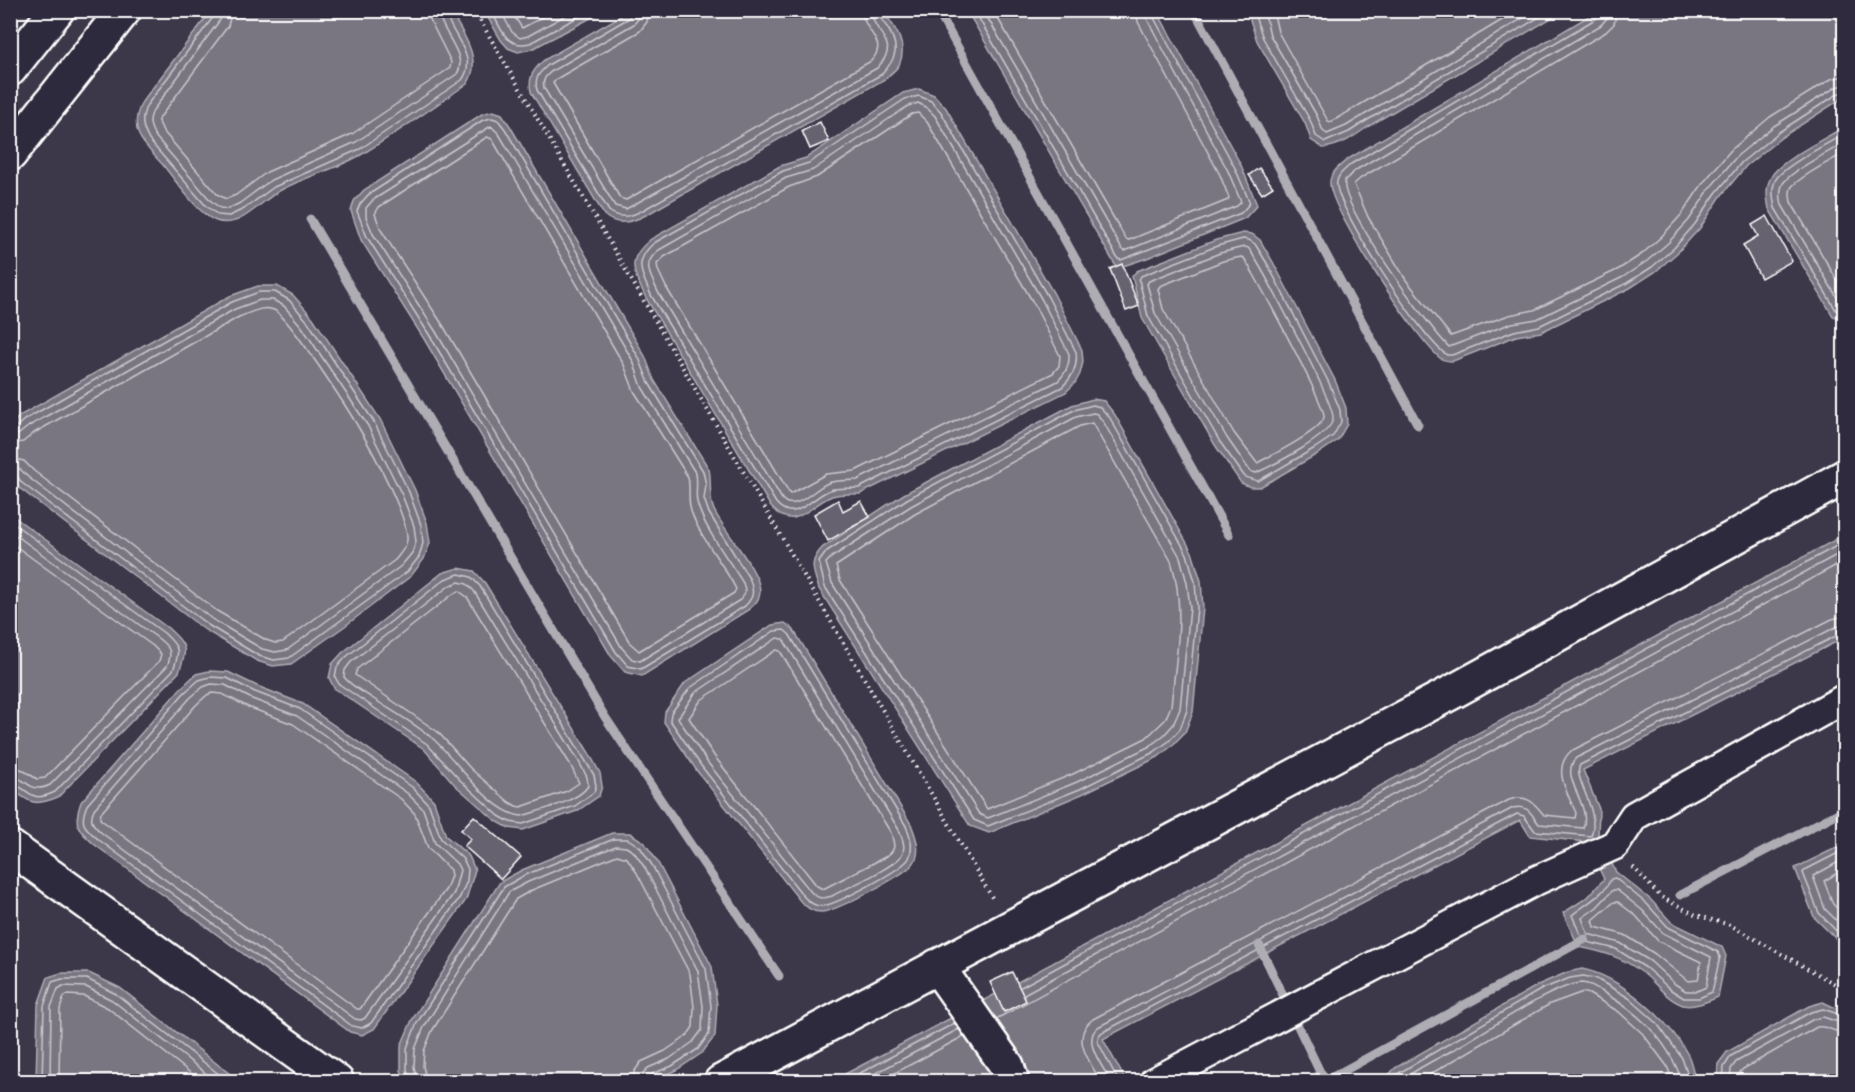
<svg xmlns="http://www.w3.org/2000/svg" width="1855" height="1092" font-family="Pangolin,sans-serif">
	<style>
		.water { fill: #797682; stroke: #afadb4; stroke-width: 1.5 }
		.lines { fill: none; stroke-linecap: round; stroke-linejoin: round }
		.shore { stroke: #c9c8cd; stroke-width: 1.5 }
		.stream { stroke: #afadb4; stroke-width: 9 }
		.building { fill: #666270; stroke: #fff; stroke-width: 1.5 }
		.minor-casing { stroke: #fff; stroke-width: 33 }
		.tertiary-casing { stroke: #fff; stroke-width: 38 }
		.motorway-casing { stroke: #fff; stroke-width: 38 }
		.path { stroke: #fff; stroke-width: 4; stroke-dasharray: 1.5 4.5; stroke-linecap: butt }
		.minor { stroke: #2f2a3d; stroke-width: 28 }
		.tertiary { stroke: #2f2a3d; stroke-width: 33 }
		.motorway { stroke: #2f2a3d; stroke-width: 33 }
	</style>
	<rect width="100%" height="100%" fill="#3c3749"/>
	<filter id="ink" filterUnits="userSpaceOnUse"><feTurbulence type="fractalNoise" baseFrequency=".0167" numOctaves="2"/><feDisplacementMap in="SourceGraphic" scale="12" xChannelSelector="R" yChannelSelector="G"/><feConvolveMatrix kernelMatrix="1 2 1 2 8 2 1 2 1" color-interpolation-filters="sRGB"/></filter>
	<g filter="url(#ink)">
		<path class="water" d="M631,10L883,11C894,26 909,45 899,65C896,70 889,75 885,79L646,215C632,222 617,227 604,215L531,92C528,77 533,70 544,60Z
			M1599,10L1844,11V97L1782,137L1746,166L1721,196L1700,228L1678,252L1655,272L1630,288L1541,332L1516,336L1453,361C1448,361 1444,361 1440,358C1417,340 1331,212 1330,184C1329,173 1340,166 1348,159Z
			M211,11H450C462,32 484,60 467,84C433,107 399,132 364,153C337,170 303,176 276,193C258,204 240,229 216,221C199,215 175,180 163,165C144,144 127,132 142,102Z
			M484,11H604L532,49L518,52L508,48L501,40Z
			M967,11H1157L1241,165L1257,205L1245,218L1147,258L1117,268Z
			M1250,11V10L1563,11L1369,126C1355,136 1341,146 1323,148L1311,140L1305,123L1257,41L1250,20Z
			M919,89L934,95L946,108L1054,294L1082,350L1083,362L1080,374L1075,383L1066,392L860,494C852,494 840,493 832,496C809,505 795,534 771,507L646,298C633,271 625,260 651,239L780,166L806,158L903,93Z
			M493,111L502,114L510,126L645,356L654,380L709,469C712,483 708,497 714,510C724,531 760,571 760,591C760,600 754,605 748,610L642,676L625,672L611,656L424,339L361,240L351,211L354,201L364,190L482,114Z
			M1844,127V320L1833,316L1769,209C1767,198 1765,188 1771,177C1779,161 1828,137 1844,127Z
			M1243,233L1252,234L1260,240L1273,262L1335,380L1346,408L1347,424L1338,440L1319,453L1260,487H1250L1241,483L1215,445L1142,318L1132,276L1137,271L1216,240Z
			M258,286H277L293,295L313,318L380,419L415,490L427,523L430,543L424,559L411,576L345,626L291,664L273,666L257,661L205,630L18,487L11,478V424L21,415L230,296Z
			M1093,399L1104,401L1115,415L1192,552L1201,581L1203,608L1193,712L1185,732L1173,745L1158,757L1082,794L989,833L970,826L819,589C813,570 808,562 823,547L904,494L1072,405Z
			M10,514L168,628C187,646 188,647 179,672L58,797C34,807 30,803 11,788Z
			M1844,535V638L1583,770L1599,809L1598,836L1616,872L1651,900L1671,922L1722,947L1726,956L1718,997C1708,1001 1694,1008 1683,1005C1667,1000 1655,982 1643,973C1622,957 1604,952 1579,947L1563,913L1588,897L1604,879L1586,842L1530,836L1520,820L1103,1039L1126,1081L830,1082L953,1017Z
			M458,568L474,571L485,583L589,753L600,773L602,786L599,796L577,811L523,830L509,828L496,821L455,785L424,749L334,688L329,678L332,664L342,653L442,573Z
			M785,623L793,629L911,824C916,837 922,852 913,864C904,875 835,912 821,912C812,912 808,908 801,902L697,771L664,722L665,712L685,683L772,625Z
			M209,671L228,672L257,686L303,704L416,782L434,801L446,836L469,856L475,870L466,900L374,1029L362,1035L350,1032L95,845C77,829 73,825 81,802L180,689L196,674Z
			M612,833H630L644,842L657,861L712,967L717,1005L715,1036L702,1053L675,1071L649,1081H405L401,1070V1046L412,1020L500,882L522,870Z
			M1844,844V947L1814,917L1795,868Z
			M1582,969C1620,976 1670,1021 1688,1055C1692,1063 1693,1073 1696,1081H1383L1395,1068L1540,984L1568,972Z
			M61,973H89L120,988L239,1081H36L38,1005L48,977Z
			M1823,1002L1844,1012V1081H1717L1718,1064L1727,1052L1809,1006Z"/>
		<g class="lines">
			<path class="shore" d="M215,10L214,16L147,105C140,119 142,127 149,140L206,206L218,215L229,216L244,209L274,187L360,149L462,80C480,56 448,33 445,10
				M223,10L220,20L154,109C148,120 149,125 155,136L211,201L220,208L228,209L240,203L271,180L356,142L457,74C469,56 439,30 438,10
				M232,10L228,26L158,120L163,131L217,194L226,199L236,195L267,172L352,134L450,68L451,62L430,20L429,10
				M491,10C501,29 506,49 530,43L591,10
				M500,10L512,32L520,38L528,36L575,10
				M510,10L522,28L556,10
				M632,10L629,18L548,65C539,73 534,78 537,90L609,211C621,220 632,216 643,210L882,74C897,58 900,47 887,27C883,22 879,17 879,10
				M640,10L639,18L634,24L552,71C546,76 542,79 544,88L615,206L626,209L877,68C903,41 873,36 871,10
				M649,10L647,22L640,31L558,78L553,83L620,198L626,200L871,61C890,41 863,33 862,10
				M974,10L1118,259L1121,260L1241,213L1250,203L1235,168L1153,16V10
				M983,10L1122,249L1125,251L1237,206L1241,202L1228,171L1147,19L1145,10
				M993,10L1126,239L1129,240L1228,200L1229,198L1220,175L1138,22L1136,10
				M1256,10V19L1263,38L1310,120L1316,136L1325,142L1349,132L1366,121L1551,10
				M1264,10L1270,35L1317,116L1323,131L1327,134L1346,126L1536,10
				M1273,10L1278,32L1328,121L1331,122L1519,10
				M1601,10L1597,18L1351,164C1345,170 1335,176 1337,186C1340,213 1423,341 1447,355H1452L1514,331L1539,326L1627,283L1652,267L1674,248L1695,224L1716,193L1742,162L1779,132L1839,93L1844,92
				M1608,10L1607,18L1601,25L1356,170L1345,180C1338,204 1428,326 1449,347L1512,323L1537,319L1623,277L1647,261L1668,243L1689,220L1710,188L1737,156L1774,126L1836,87L1844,85
				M1617,10L1614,24L1606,32L1361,178L1354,184L1368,217L1406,280L1451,336L1509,315L1534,310L1619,269L1642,254L1662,236L1682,214L1703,183L1731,150L1770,117L1831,79L1844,76
				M919,96L931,101L941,112L1048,297L1076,352C1078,366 1073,377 1062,387L859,488C850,489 838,487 830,490C811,497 795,525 776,503L651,295C641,273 633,261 654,243L783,171L809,163L905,99Z
				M918,103L926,107L935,116L1042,300L1069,354C1070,365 1066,373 1058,381L857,480C848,481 837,480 828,483C814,488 795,514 782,499L658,292C650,274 641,264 659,250L786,178L813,170L908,106Z
				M918,113L927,122L1034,304L1060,356L1059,366L1053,373L855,471L826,474L790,494L666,287L658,270L657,264L664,257L789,187L817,177L912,114Z
				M492,118L498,120L505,129L639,358L649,383L703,471L706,485L704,499L709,513L750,580C754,592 754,597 745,606L641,669L628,666L616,652L430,336L367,237L357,211L360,204L368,195L483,120Z
				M491,126L499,134L633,361L642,387L696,474C698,484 695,493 697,502C703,527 729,560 743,583C746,591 746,594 740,600L640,661L632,659L622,648L436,332L373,234L366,217V208L373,200Z
				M1844,134C1829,143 1785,165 1776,179C1771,188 1773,198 1775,208L1836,310L1844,314
				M487,137L492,139L624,365L634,391L688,477C691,493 686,502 694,519C705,544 724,565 736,589L734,593L639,651L630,643L444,327L381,230L375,214L379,207Z
				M1844,143C1829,152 1794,169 1784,182C1779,189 1780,197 1782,205L1841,304L1844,306
				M1844,153C1833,160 1798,177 1791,188C1789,192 1790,197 1791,202L1844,292
				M1243,239L1249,240L1255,244L1268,265L1329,383L1340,410L1341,422L1333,436L1315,448L1258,481L1245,477L1220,442L1148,316L1139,280L1141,276L1217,246Z
				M1244,247C1249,248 1248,247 1251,252C1263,270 1336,405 1333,419C1330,437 1273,465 1256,473L1250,471L1227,438L1155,313L1147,284L1149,281L1220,253Z
				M1241,257L1244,258L1253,273C1263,291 1326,406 1324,417C1322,431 1270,456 1257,463L1234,433L1163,309L1158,289L1160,286L1223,261Z
				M1093,405L1100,407L1110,418L1187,554L1195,582L1197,608L1187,710L1180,729L1169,741L1154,752L1080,789L988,826L974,820L825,587L819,562L827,551L907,499L1074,410Z
				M1093,413L1097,414L1104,423L1180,557L1187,583L1190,608L1180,709L1173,725L1164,735L1150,746L1077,782L988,818L979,814L832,583L826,563L832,557L911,506L1076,417Z
				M1092,423L1171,561C1186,608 1176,657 1171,706L1165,720L1146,738L1073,774L987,809L840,580L836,566L915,514L1080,426Z
				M10,428L16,427L24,420L232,302L259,292H275L289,300L308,322L374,422L409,492L421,525L423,543L419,557L407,572L289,658L274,660L259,656L208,625L22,483L17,476L10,475
				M10,435L19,434L29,426L235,309L260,300H273L284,306L302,327L368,426L402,495L414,526L416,542L412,553L401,566L287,650L275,652L262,649L212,619L28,477L20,469L10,467
				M10,444L23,442L34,433L239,317C250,313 263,305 274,310C289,317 349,411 360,430C372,450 409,519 407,540C406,548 400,554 395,560L283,642L275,643L266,640L217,611L34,471L24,461L10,458
				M10,521L164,633C179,647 181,650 173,670L55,792C27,805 32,787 10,784
				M10,531L159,639C170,648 173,652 167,666L50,785C29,795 29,778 10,776
				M10,542L153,646L161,654L159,661L45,778L37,779L21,769L10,767
				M459,574L471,577L480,586L594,775L596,786L594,792L575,806L523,824L510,822L499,816L460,780L427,744L339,684L335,677L337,667L346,657L445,579Z
				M459,582L467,584L474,591L578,760L587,777L588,786C578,802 540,810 522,816C489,813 456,758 432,738C413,722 390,710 369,696C361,691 350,685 344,677L345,670L351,662L449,586Z
				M459,591L467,597L570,764L579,783L567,791L521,807L516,806L509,802L471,769L438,732L355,675L357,669L453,594Z
				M784,630L789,634L906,826C910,837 914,846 909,858C904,869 834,906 821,906C814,906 810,902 805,898L702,767L670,720L671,713L690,688L774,631Z
				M777,638L783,639L899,830C902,838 907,848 901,856C893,868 846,888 832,896C822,899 818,899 811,892L708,763L678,718L695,693Z
				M776,650L780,651L891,833C894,844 897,849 887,856L823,889L817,886L715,757L689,718L701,700Z
				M210,677L227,678L255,692L300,709L412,787L429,805L441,839L463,859L468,869L467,881L460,897L371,1023L362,1028L352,1026L99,840C84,827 79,824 87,805L184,693L199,680Z
				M211,684L225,685L252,699L297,716L407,793L423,809L435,843L457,864L460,870L454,893L365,1018L361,1020L355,1019L103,834C94,826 88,822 94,809L190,698L203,687Z
				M212,693L222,694L248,707L293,724L401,799L415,814L428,848L450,870L451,876L446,889L360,1009H357L100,819L101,813L196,705L207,695Z
				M1844,850L1805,870L1803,873L1819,913L1844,939
				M1844,859L1813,876L1825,909L1844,928
				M1844,869L1824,881L1833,904L1844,916
				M1611,879L1615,878L1647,904L1668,927L1718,952L1720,957L1712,992L1699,998H1684L1671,990L1646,968L1616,949L1583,941L1572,915C1585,904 1604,895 1611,879Z
				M1613,890H1617L1642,910L1663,933L1711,957L1706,987L1697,991H1686L1675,984L1650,961L1620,943L1588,934L1582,918L1597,907Z
				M1614,902H1618L1636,916L1658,941L1701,962L1698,980L1688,981L1655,954L1625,935L1595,927L1593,920Z
				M1021,987L1844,542
				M1024,994L1844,551
				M996,1019L1844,561
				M42,1082L44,1006L52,982L62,979H87L116,994L229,1082
				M50,1082L51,1007L58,989L63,986L86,987L112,1000L217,1082
				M59,1082L60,1009L64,997L67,995L84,996L108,1008L202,1082
				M410,1082L407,1069V1048L417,1023L504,887L525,875L614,839H628L640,847L652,865L706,969L711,1006L709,1034L698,1049L672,1066L652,1074L649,1082
				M418,1082L414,1067L415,1049L424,1027L509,892L528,882L616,846L626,847L634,852L645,868L698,971L703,1006L702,1030L693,1042L669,1059L648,1068L643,1073L642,1082
				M427,1082L423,1066L424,1051L432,1031L516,899L532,890L617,855L627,858L637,873L690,974L694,1007L693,1027L687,1036L665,1051L641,1062L634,1072L633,1082
				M843,1082L955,1023
				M859,1082L959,1029
				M878,1082L964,1036
				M1101,1082C1090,1062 1069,1037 1093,1019L1509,800C1526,794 1534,802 1544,815L1575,818L1576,813C1568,794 1551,769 1571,751L1832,619L1844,616
				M1111,1082C1103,1066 1081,1041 1098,1027L1513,808C1528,804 1531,814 1539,824L1583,828C1592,804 1558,777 1576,758L1836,627L1844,625
				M1119,1082L1098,1042V1037L1101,1033L1517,814L1524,816L1535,831L1591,836C1601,810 1572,778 1580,765L1840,634L1844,633
				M1390,1082L1399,1073L1542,989L1570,978L1583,976L1595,978L1629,998L1656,1022L1682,1058L1690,1082
				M1400,1082C1416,1068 1437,1059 1455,1049C1483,1033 1553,985 1581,983C1591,983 1598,989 1606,994C1640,1014 1670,1043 1682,1082
				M1417,1082L1550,1004L1583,992L1589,994L1619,1012L1643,1034L1667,1066L1673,1082
				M1723,1082L1724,1067L1731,1056L1811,1012L1823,1009L1844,1016
				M1730,1082L1731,1069L1736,1062L1814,1019L1823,1017L1844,1024
				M1739,1082L1740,1072L1743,1069L1817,1027C1827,1025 1835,1033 1844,1033"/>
			<path class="stream" d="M937,10L1229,535
				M1194,10L1418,425
				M310,219L605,717L779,976
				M1680,895L1844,810
				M1259,945L1320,1072L1329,1082
				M1327,1080L1585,939"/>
		</g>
		<path class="building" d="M820,122L829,141L810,149L802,131Z
			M1259,168L1273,187L1262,194L1249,175Z
			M1767,216L1792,261L1761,278L1743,245L1758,236L1752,225Z
			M1122,264L1139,306L1126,311L1110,269Z
			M838,500L843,511L861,501L870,517L828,541L814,514Z
			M474,816L521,857L501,879L464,846L471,839L461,830Z
			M1012,972L1026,1001L1004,1012L990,982Z"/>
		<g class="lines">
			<g class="minor-casing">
				<path id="minor" d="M1154,1082L1535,881L1615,845L1634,816L1844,699"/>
			</g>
			<g class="tertiary-casing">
				<path id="tertiary" d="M10,847L337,1082
					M937,966L1007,1066L1012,1082
					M721,1082L1456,690L1844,477"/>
			</g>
			<g class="motorway-casing">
				<path id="motorway" d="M10,69L57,10
					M10,154L124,10"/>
			</g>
			<path class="path" d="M474,10L994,901
				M1633,867L1661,897L1696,915L1730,925L1844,989"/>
			<use href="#minor" class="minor"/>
			<use href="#tertiary" class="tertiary"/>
			<use href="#motorway" class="motorway"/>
		</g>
	</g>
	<rect width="1855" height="1092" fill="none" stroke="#2f2a3d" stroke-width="36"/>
	<rect x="18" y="18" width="1819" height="1056" fill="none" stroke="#fff" stroke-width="2" filter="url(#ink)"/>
</svg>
